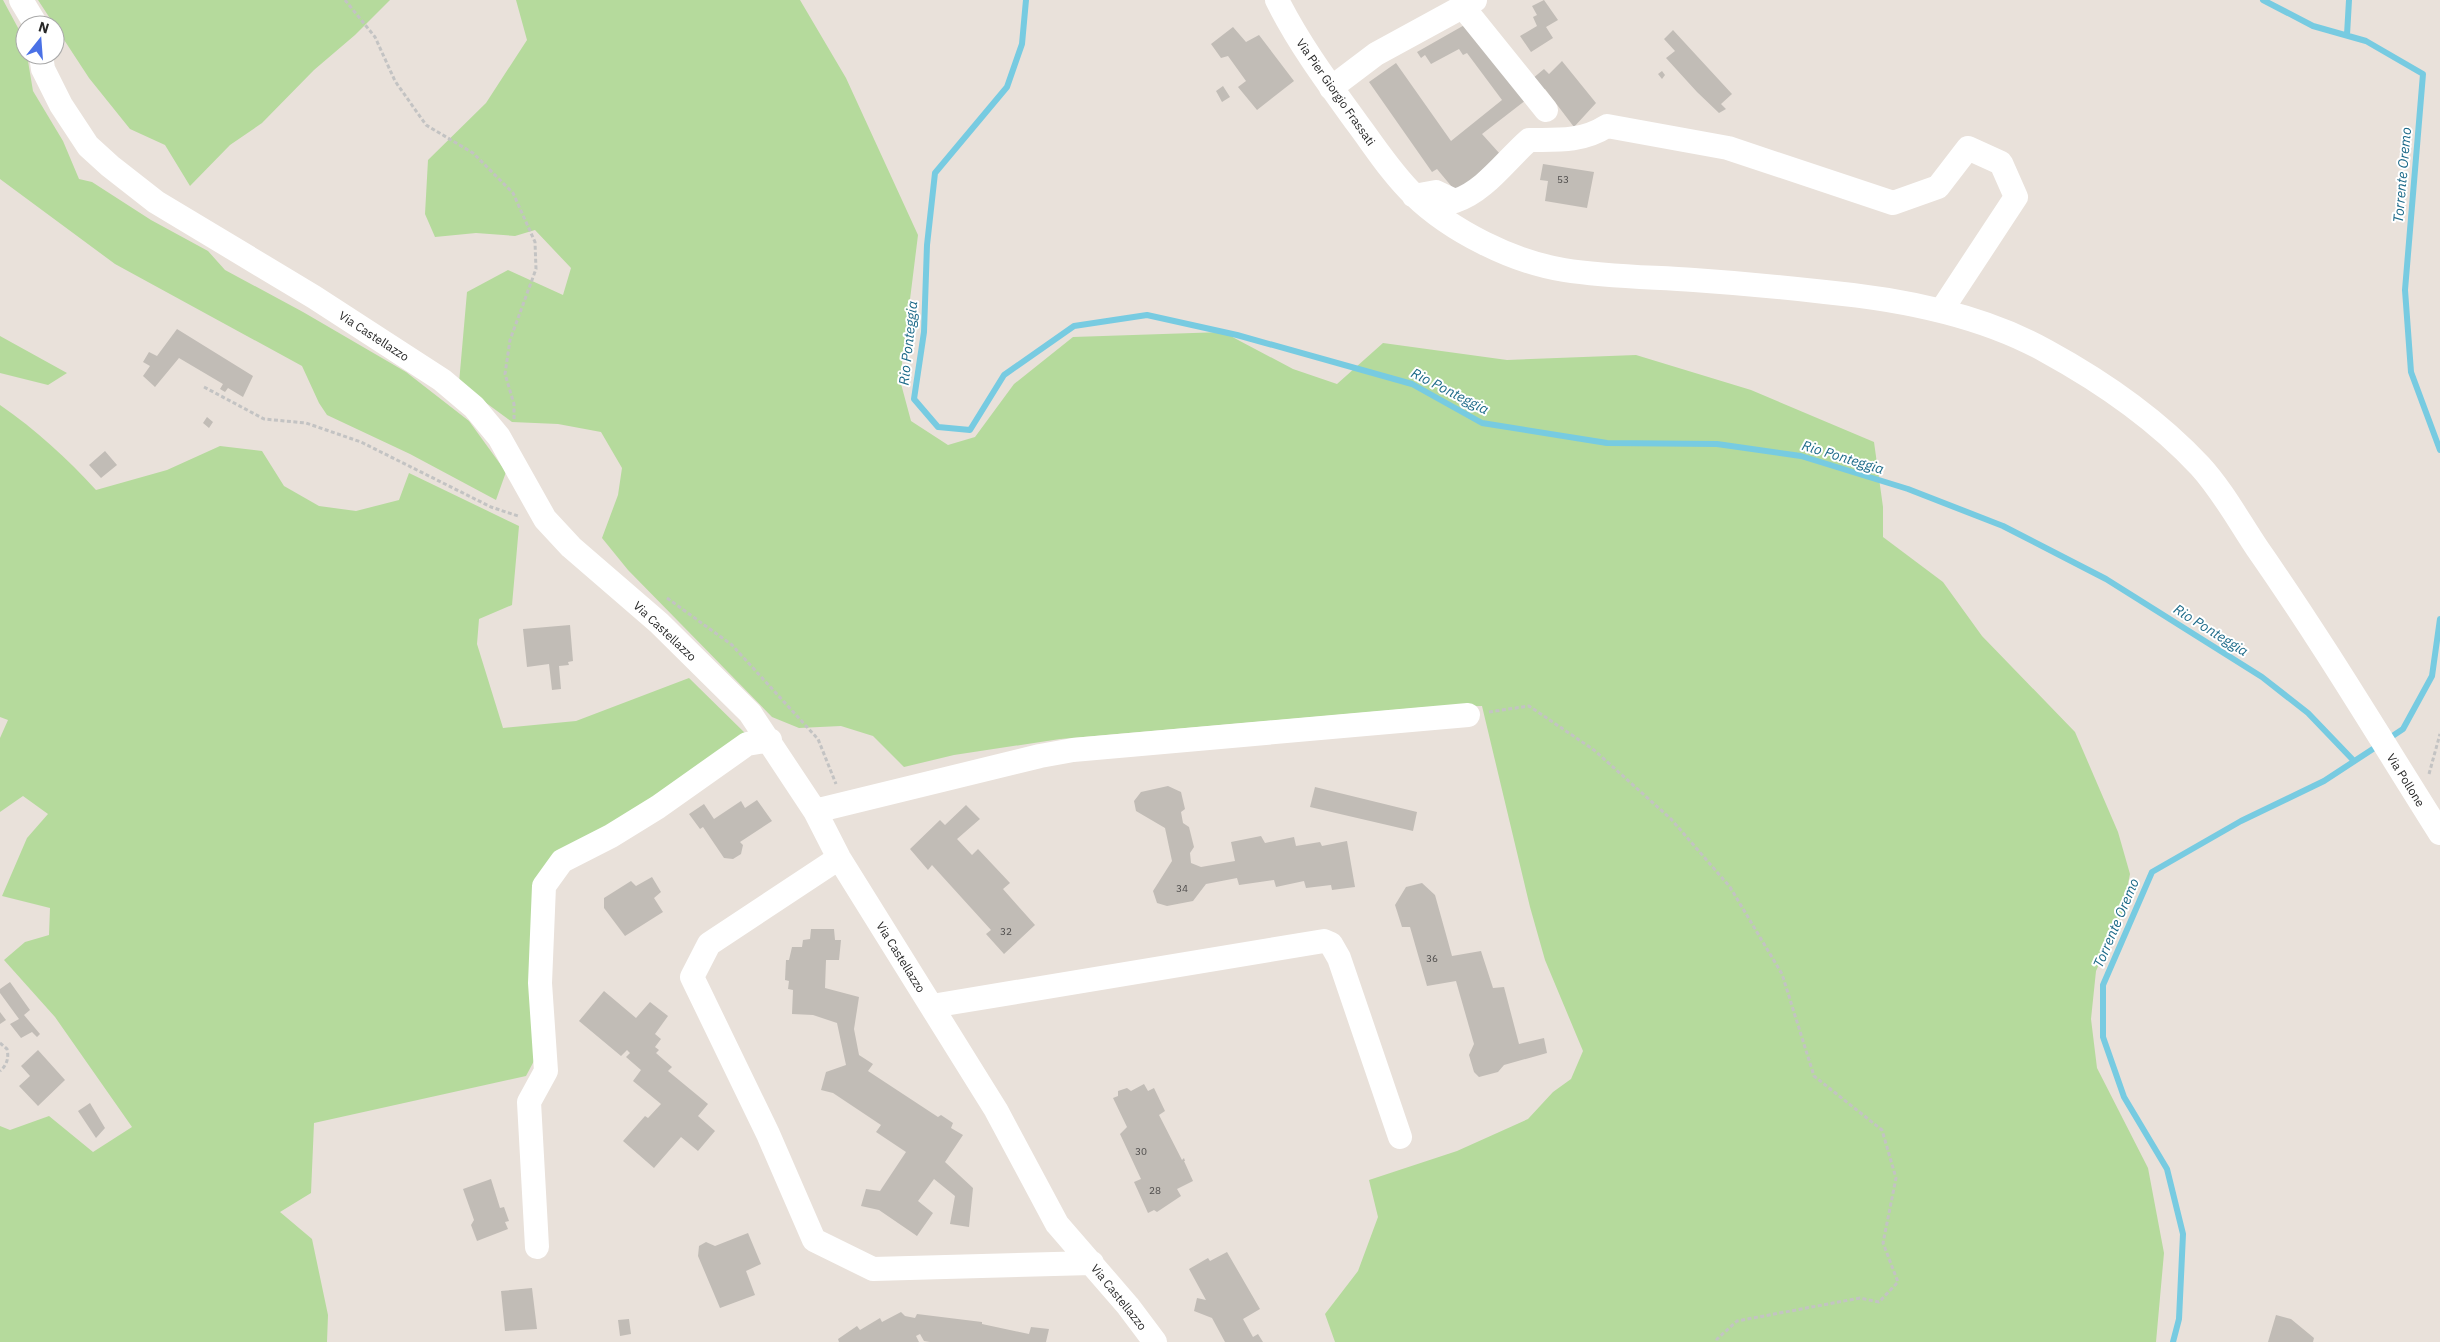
<svg xmlns="http://www.w3.org/2000/svg" width="2440" height="1342" font-family="'IBM Plex Sans',sans-serif">
	<style>
		.green { fill: #b5da9c }
		.lines { fill: none; stroke-linecap: round; stroke-linejoin: round }
		.stream { stroke: #77cbe1; stroke-width: 6 }
		.building { fill: #c1bcb6 }
		.path { stroke: #c3c3c3; stroke-width: 3; stroke-dasharray: 4 2.5; stroke-linecap: butt }
		.minor { stroke: #fff; stroke-width: 24 }
		.labels { text-anchor: middle; dominant-baseline: central; stroke-width: 4; stroke-linejoin: round; paint-order: stroke }
		.number-label { font-size: 10px; fill: #4e4c4b }
		.street-label { font-size: 12px; fill: #272727; stroke: #fff }
		.water-label { font-size: 14px; font-style: italic; fill: #1b6988; stroke: #fff }
	</style>
	<rect width="100%" height="100%" fill="#e9e1da"/>
	<path class="green" d="M0,0H3L24,39L25,55H27L33,91L63,141L79,179L92,182L151,220L208,251L225,270L303,312L406,372L469,421L506,472L496,500L410,454L327,415L319,403L302,366L115,264L0,179Z
		M38,0H390L355,35L314,70L262,123L230,145L190,186L165,145L130,129L89,78Z
		M516,0H800L846,78L918,235L900,380L911,421L948,445L975,437L1014,384L1073,337L1223,332L1293,369L1337,384L1383,343L1507,360L1636,355L1751,390L1874,442L1883,507V537L1943,582L1982,636L2075,732L2118,832L2130,874L2122,914L2096,971L2091,1019L2097,1068L2148,1168L2164,1253L2156,1342H1335L1325,1314L1358,1271L1378,1217L1369,1180L1457,1151L1528,1119L1553,1092L1571,1079L1583,1051L1545,960L1530,907L1482,706L1427,707L1060,739L954,755L904,767L873,736L841,726L799,728L772,717L628,570L602,538L618,495L622,468L601,432L558,424L512,422L459,383L467,292L508,270L563,295L571,268L535,230L515,236L476,233L435,237L425,214L428,160L486,103L527,40Z
		M0,336L67,373L48,385L0,373Z
		M0,405C36,430 67,458 96,490L167,470L220,446L262,451L284,486L319,506L356,511L399,500L409,473L519,526L512,605L479,619L477,644L503,728L576,721L689,678L749,737L546,864L535,1059L526,1076L314,1123L311,1193L280,1212L312,1239L328,1315L327,1342H0V1126L10,1130L49,1116L93,1152L132,1127L55,1017L4,960L25,942L49,935L50,908L2,896L27,838L48,814L23,796L0,812V738L8,720L0,717Z"/>
	<g class="lines">
		<path class="stream" d="M1026,0L1022,44L1007,87L935,173L927,245L924,332L914,399L938,427L970,430L1004,375L1074,326L1147,315L1237,335L1412,384L1482,423L1607,443L1717,444L1801,456L1908,489L2003,526L2106,579L2262,677L2308,713L2354,761
			M2263,0L2313,26L2366,41L2423,74L2405,290L2411,372L2440,450
			M2347,35L2349,0
			M2388,739L2403,729L2432,676L2440,619
			M2173,1342L2179,1319L2183,1234L2167,1169L2124,1097L2103,1037V985L2152,872L2241,821L2324,781L2379,745"/>
	</g>
	<path class="building" d="M1544,0L1558,20L1546,27L1553,38L1531,52L1520,36L1537,26L1533,17L1537,15L1532,6Z
		M1468,23L1526,100L1482,134L1500,154L1457,193L1437,169L1432,172L1369,82L1396,63L1451,141L1502,100L1467,53L1463,55L1459,49L1431,64L1425,55L1421,58L1417,52Z
		M1233,27L1246,42L1259,35L1294,81L1257,110L1238,87L1246,81L1228,56L1221,58L1211,44Z
		M1673,30L1732,94L1721,104L1726,109L1719,113L1697,92L1666,58L1675,51L1664,39Z
		M1562,61L1596,103L1574,127L1545,89L1542,91L1532,79L1544,69L1549,74Z
		M1662,71L1665,75L1662,79L1658,74Z
		M1223,86L1230,97L1222,102L1216,91Z
		M1543,164L1594,172L1587,208L1545,201L1548,181L1540,180Z
		M177,329L253,376L243,397L228,388L225,392L220,389L223,384L179,358L155,387L143,376L150,366L143,362L149,352L157,356Z
		M207,417L213,422L209,428L203,423Z
		M105,451L117,465L101,478L89,465Z
		M570,625L573,661L568,662L569,665L559,666L561,689L552,690L549,664L527,667L523,629Z
		M1168,786L1181,792L1185,809L1181,812L1183,823L1189,827L1194,847L1190,853L1191,863L1201,867L1235,861L1231,842L1261,836L1265,843L1294,837L1296,846L1320,842L1322,846L1347,841L1355,887L1332,890L1331,885L1306,888L1304,881L1276,887L1274,880L1239,885L1237,878L1206,884L1193,901L1167,906L1157,903L1153,891L1172,861L1165,828L1136,811L1134,801L1141,792Z
		M1315,787L1417,812L1413,831L1310,807Z
		M757,800L772,821L740,842L743,845L741,854L733,859L724,858L703,827L700,829L689,814L704,804L714,819L741,801L745,808Z
		M966,805L980,819L957,839L972,855L978,849L1010,883L1003,889L1035,925L1004,954L986,934L991,930L932,865L928,870L910,849L940,820L945,825Z
		M652,877L661,892L654,898L663,912L625,936L604,908V898L631,881L636,886Z
		M1422,883L1435,895L1452,956L1481,951L1493,988L1504,987L1519,1044L1544,1038L1547,1053L1504,1065L1498,1072L1479,1077L1474,1072L1469,1055L1474,1044L1456,981L1427,986L1410,927H1402L1395,905L1406,887Z
		M811,929H834L835,940H841L839,960H826L825,988L859,997L854,1029L859,1055L873,1064L868,1071L938,1117L941,1115L953,1123L951,1128L963,1135L945,1162L973,1188L969,1227L950,1224L955,1196L934,1179L918,1201L933,1213L917,1236L879,1210L861,1206L866,1189L880,1191L906,1152L876,1132L881,1125L833,1093L821,1090L826,1072L846,1065L837,1023L813,1015L792,1014L793,990L788,989L789,981L785,980L786,960H789L792,947H802L803,940L810,939Z
		M10,982L30,1010L24,1015L40,1034L37,1037L32,1032L21,1038L10,1024L19,1019L0,993V989Z
		M604,991L636,1018L650,1002L668,1016L655,1034L661,1039L655,1047L659,1050L656,1053L672,1067L668,1071L708,1104L698,1116L715,1131L698,1151L681,1137L654,1168L623,1141L645,1116L648,1118L661,1104L633,1081L641,1070L626,1057L630,1053L627,1050L621,1056L579,1021Z
		M0,1012L6,1020L0,1024Z
		M38,1050L65,1080L38,1106L19,1086L30,1076L21,1066Z
		M1144,1084L1148,1091L1154,1088L1165,1111L1159,1115L1182,1160L1184,1158L1185,1161H1184L1193,1181L1177,1189L1181,1196L1157,1212L1154,1210L1148,1213L1134,1182L1141,1179L1120,1134L1127,1127L1113,1098L1118,1096V1091L1127,1088L1131,1091Z
		M90,1103L105,1128L96,1138L78,1111Z
		M491,1179L500,1208L504,1207L509,1221L505,1222L508,1229L477,1241L471,1225L474,1220L463,1189Z
		M748,1233L761,1264L746,1271L755,1295L720,1308L698,1256L699,1246L706,1242L715,1246Z
		M1227,1252L1260,1309L1243,1319L1253,1337L1258,1334L1263,1342H1225L1212,1318L1194,1311L1197,1298L1206,1300L1189,1269L1208,1258L1210,1261Z
		M532,1288L537,1329L505,1331L501,1291Z
		M901,1312L905,1316L915,1318L917,1314L982,1322V1324L1029,1334L1031,1327L1049,1329L1046,1342H930L924,1341L920,1334L916,1336L919,1342H839L838,1339L857,1326L860,1330L880,1318L882,1322Z
		M2276,1315L2291,1319L2314,1338L2313,1342H2268Z
		M629,1319L631,1334L620,1336L618,1320Z"/>
	<g class="lines">
		<path class="path" d="M345,0L375,37L395,81L426,125L473,153L513,193L535,242L536,269L510,340L505,374L514,404V419
			M204,387L264,419L306,423L361,442L491,507L518,516
			M667,598L732,645L818,739L836,784
			M1489,712L1529,706L1594,750L1671,819L1730,887L1782,974L1814,1076L1882,1130L1896,1178L1883,1243L1898,1282L1879,1302L1860,1298L1737,1321L1717,1339V1342
			M2429,774L2440,734
			M0,1043L7,1049C9,1058 7,1065 0,1071"/>
		<path class="minor" d="M21,0L36,25
			M1277,0C1299,44 1328,83 1357,123C1375,147 1392,174 1414,195C1451,231 1513,262 1564,270C1607,277 1651,277 1694,280C1738,283 1781,287 1825,292C1900,299 1980,314 2046,351C2101,381 2157,420 2200,466C2222,490 2239,521 2257,548C2322,641 2380,738 2440,833
			M1463,7L1546,110
			M41,55L43,69L61,105L88,146L110,166L156,202L314,297L442,380L474,407L499,437L545,519L571,547L659,623L750,713L815,811L839,858L996,1110L1057,1224L1128,1306L1155,1342
			M1331,88L1376,54L1475,0
			M1414,196L1436,192L1455,201C1484,192 1506,160 1529,140C1557,140 1582,142 1607,126L1728,148L1893,203L1938,187L1968,148L2001,163L2016,197L1941,311
			M815,811L1040,756L1073,750L1468,715
			M839,858L709,944L692,977L768,1134L814,1240L873,1269L1092,1263
			M932,1006L1324,941L1331,944L1339,958L1400,1137
			M537,1247L529,1102L546,1071L540,983L544,886L562,861L611,836L658,807L747,744L770,740"/>
	</g>
	<g class="labels">
		<g class="number-label">
			<text x="1563" y="179">53</text>
			<text x="1182" y="888">34</text>
			<text x="1006" y="931">32</text>
			<text x="1432" y="958">36</text>
			<text x="1141" y="1151">30</text>
			<text x="1155" y="1190">28</text>
		</g>
		<g class="street-label">
			<text transform="translate(1336 92) rotate(55)">Via Pier Giorgio Frassati</text>
			<text transform="translate(374 336) rotate(33)">Via Castellazzo</text>
			<text transform="translate(665 631) rotate(43)">Via Castellazzo</text>
			<text transform="translate(2406 780) rotate(58)">Via Pollone</text>
			<text transform="translate(901 957) rotate(58)">Via Castellazzo</text>
			<text transform="translate(1119 1297) rotate(51)">Via Castellazzo</text>
		</g>
		<g class="water-label">
			<text transform="translate(2402 175) rotate(-85)">Torrente Oremo</text>
			<text transform="translate(908 343) rotate(-84)">Rio Ponteggia</text>
			<text transform="translate(1450 391) rotate(27)">Rio Ponteggia</text>
			<text transform="translate(1843 457) rotate(17)">Rio Ponteggia</text>
			<text transform="translate(2211 630) rotate(32)">Rio Ponteggia</text>
			<text transform="translate(2116 923) rotate(-67)">Torrente Oremo</text>
		</g>
	</g>
	<g transform="translate(40 40) rotate(17)"><circle r="24" fill="#ffffff" stroke="#a9a9a9"/>
	<path d="M0-4L9 19L0 12L-9 19Z" fill="#4a71e6"/>
	<text y="-8" font-size="14" font-weight="bold" text-anchor="middle" fill="#272727">N</text>
	</g>
</svg>
